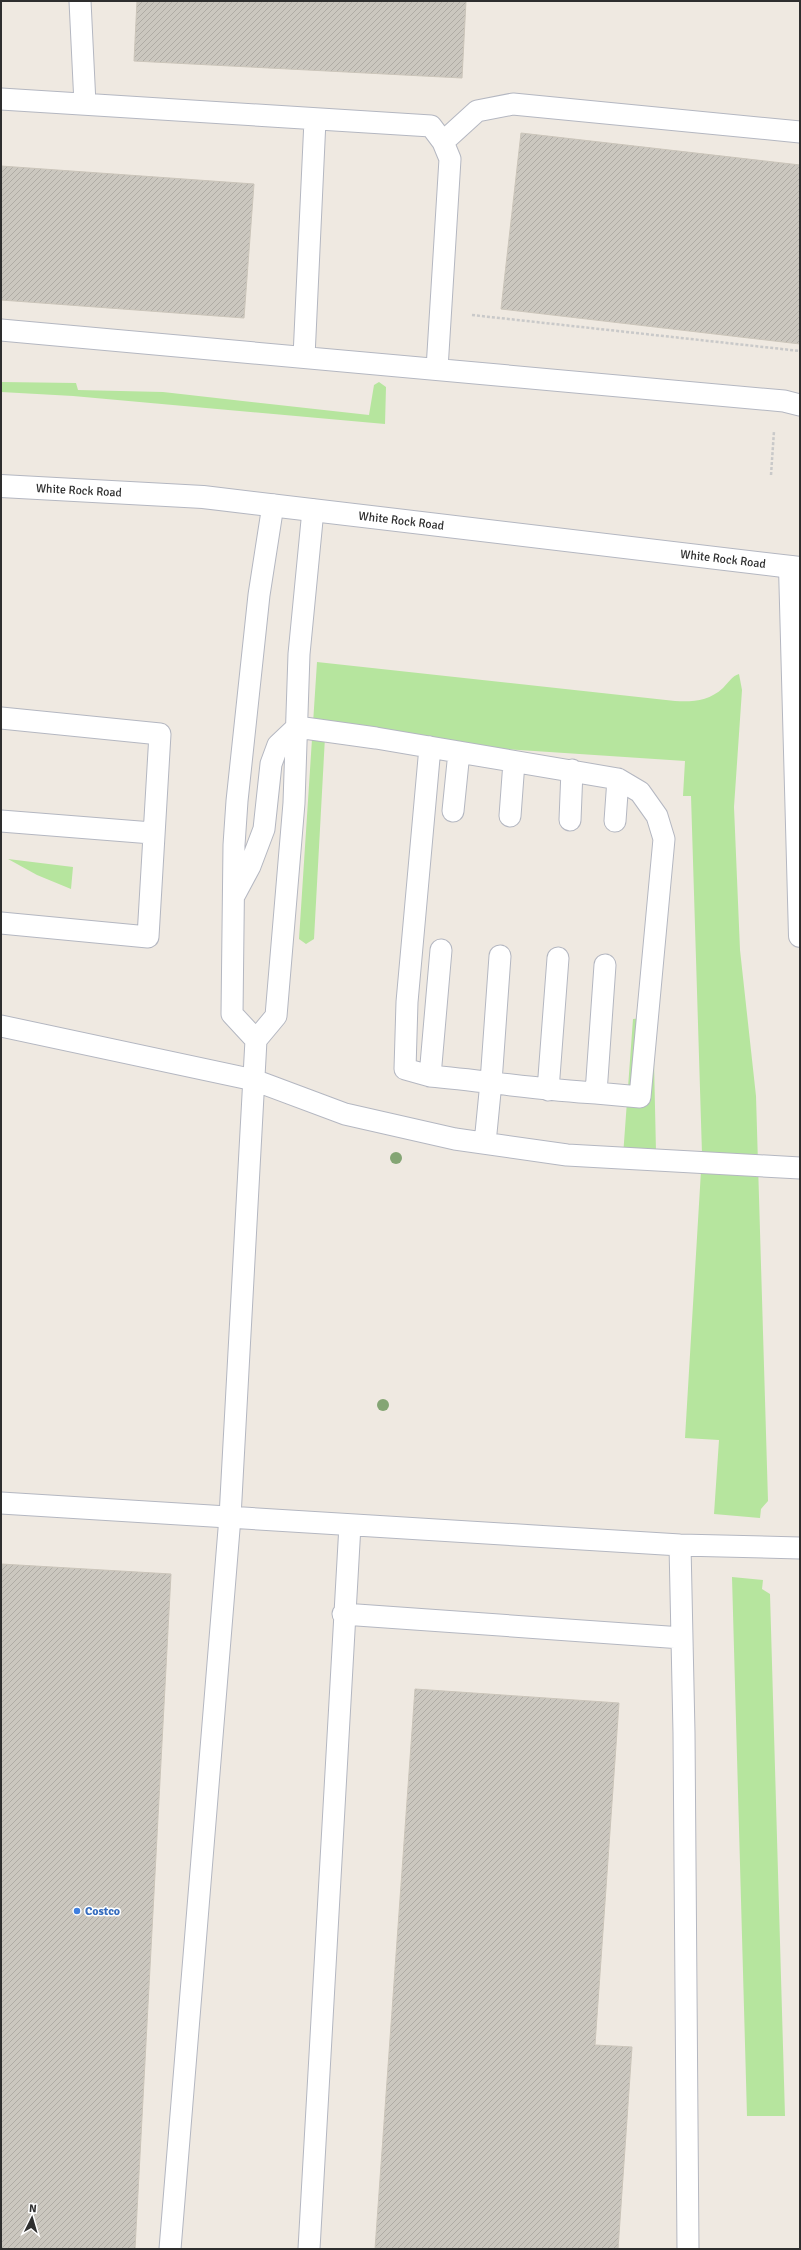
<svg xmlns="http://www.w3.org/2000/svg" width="801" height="2250" font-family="Signika,sans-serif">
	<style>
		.grass { fill: #b6e59e }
		.building { fill: url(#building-hatch); stroke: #cbc5ba }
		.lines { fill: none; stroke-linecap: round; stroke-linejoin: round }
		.service-casing { stroke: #b4b7c1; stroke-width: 23 }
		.minor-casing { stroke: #b4b7c1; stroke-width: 24 }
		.secondary-casing { stroke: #b4b7c1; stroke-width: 24 }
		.path { stroke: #c9c9c9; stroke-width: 2.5; stroke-dasharray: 3 2; stroke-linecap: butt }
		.service { stroke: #fff; stroke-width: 21 }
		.minor { stroke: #fff; stroke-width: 22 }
		.secondary { stroke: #fff; stroke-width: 22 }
		.tree { fill: #84a574 }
		.shop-dot { fill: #3f7fe0; stroke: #fff; stroke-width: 1.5 }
		.labels { text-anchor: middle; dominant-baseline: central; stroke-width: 3; stroke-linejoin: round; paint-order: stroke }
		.street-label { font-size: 12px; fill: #2e2e2e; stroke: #fff }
		.shop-label { font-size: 12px; font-weight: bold; fill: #366cbe; stroke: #fff; text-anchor: start }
	</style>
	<defs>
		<pattern id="building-hatch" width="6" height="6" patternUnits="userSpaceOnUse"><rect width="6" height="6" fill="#cbc7bf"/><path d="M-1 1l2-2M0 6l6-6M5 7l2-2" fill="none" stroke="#afaba4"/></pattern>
	</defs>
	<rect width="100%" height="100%" fill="#efe9e1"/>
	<path class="grass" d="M1,382L76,383L78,390L163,392L369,415L374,385L379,382L386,387L385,424L73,396L1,392Z
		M317,662L675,701C693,702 709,701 723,688C728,683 732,676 739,674L742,690L734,807L740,950L756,1096L768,1501L761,1509L760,1518L714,1514L719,1440L685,1438L702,1154L691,796H683L685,761L325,737L314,939L306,944L299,939Z
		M8,859L73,867L71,889L37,875Z
		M653,1017L656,1152L623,1156L633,1019Z
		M732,1577L763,1580L762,1589L770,1594L785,2116H747Z"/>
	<path class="building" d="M137,1H466L462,78L134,61Z
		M521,133L800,165V344L501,309Z
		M1,166L254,184L244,318L1,300Z
		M1,1564L171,1574L135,2249H1Z
		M415,1689L619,1703L595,2045L632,2047L618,2249H375Z"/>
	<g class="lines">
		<g class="service-casing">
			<path id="service" d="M80,1L85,104
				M1,99L431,126L443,142L450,159L437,369
				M443,142L477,111L513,104L800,132
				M1,330L784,401L800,405
				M304,357L315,120
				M1,718L160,734L148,937L1,923
				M430,747L407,1002L405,1069L430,1076
				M453,811L459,752
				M510,816L514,762
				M570,820L572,770
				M1,821L152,833
				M615,821L618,779
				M235,894L250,866L264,829L271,764L278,745L297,727L376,738L618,779L640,792L657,816L664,839L640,1097L596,1093
				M441,950L430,1076C486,1081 541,1090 596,1093L605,965
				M1,1026L254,1080L345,1114L455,1139L567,1155L800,1168
				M256,1040L232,1014L234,845L237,801L259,595L273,505
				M548,1090L558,958
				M485,1143L491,1082L500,956
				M1,1503L680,1545L800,1548
				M680,1545L684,1733L688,2249
				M343,1614L682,1638
				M170,2249L230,1517L256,1040L276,1016L294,803L299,654L313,510
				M309,2249L350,1525"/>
		</g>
		<g class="minor-casing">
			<path id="minor" d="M790,567L800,936"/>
		</g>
		<g class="secondary-casing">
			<g id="secondary">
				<path id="s1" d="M1,486L203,497L800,568"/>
			</g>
		</g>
		<path class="path" d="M472,315L800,351
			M771,475L774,431"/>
		<use href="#service" class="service"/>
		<use href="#minor" class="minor"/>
		<use href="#secondary" class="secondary"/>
	</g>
	<g class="tree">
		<circle cx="396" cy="1158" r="6"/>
		<circle cx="383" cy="1405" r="6"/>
	</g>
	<circle class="shop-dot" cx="77" cy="1911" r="4"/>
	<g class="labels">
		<g class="street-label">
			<text stroke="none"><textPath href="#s1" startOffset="78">White Rock Road</textPath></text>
			<text stroke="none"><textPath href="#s1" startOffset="402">White Rock Road</textPath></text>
			<text stroke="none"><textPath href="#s1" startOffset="726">White Rock Road</textPath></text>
		</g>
		<g class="shop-label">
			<text x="85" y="1911">Costco</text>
		</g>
	</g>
	<rect width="801" height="2250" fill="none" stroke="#2e2e2e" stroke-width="4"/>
	<g transform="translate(32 2218) rotate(5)" stroke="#ffffff" stroke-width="3" paint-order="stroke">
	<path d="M0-3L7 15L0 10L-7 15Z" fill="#2e2e2e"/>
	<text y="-6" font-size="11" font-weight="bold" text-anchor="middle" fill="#2e2e2e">N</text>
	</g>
</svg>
